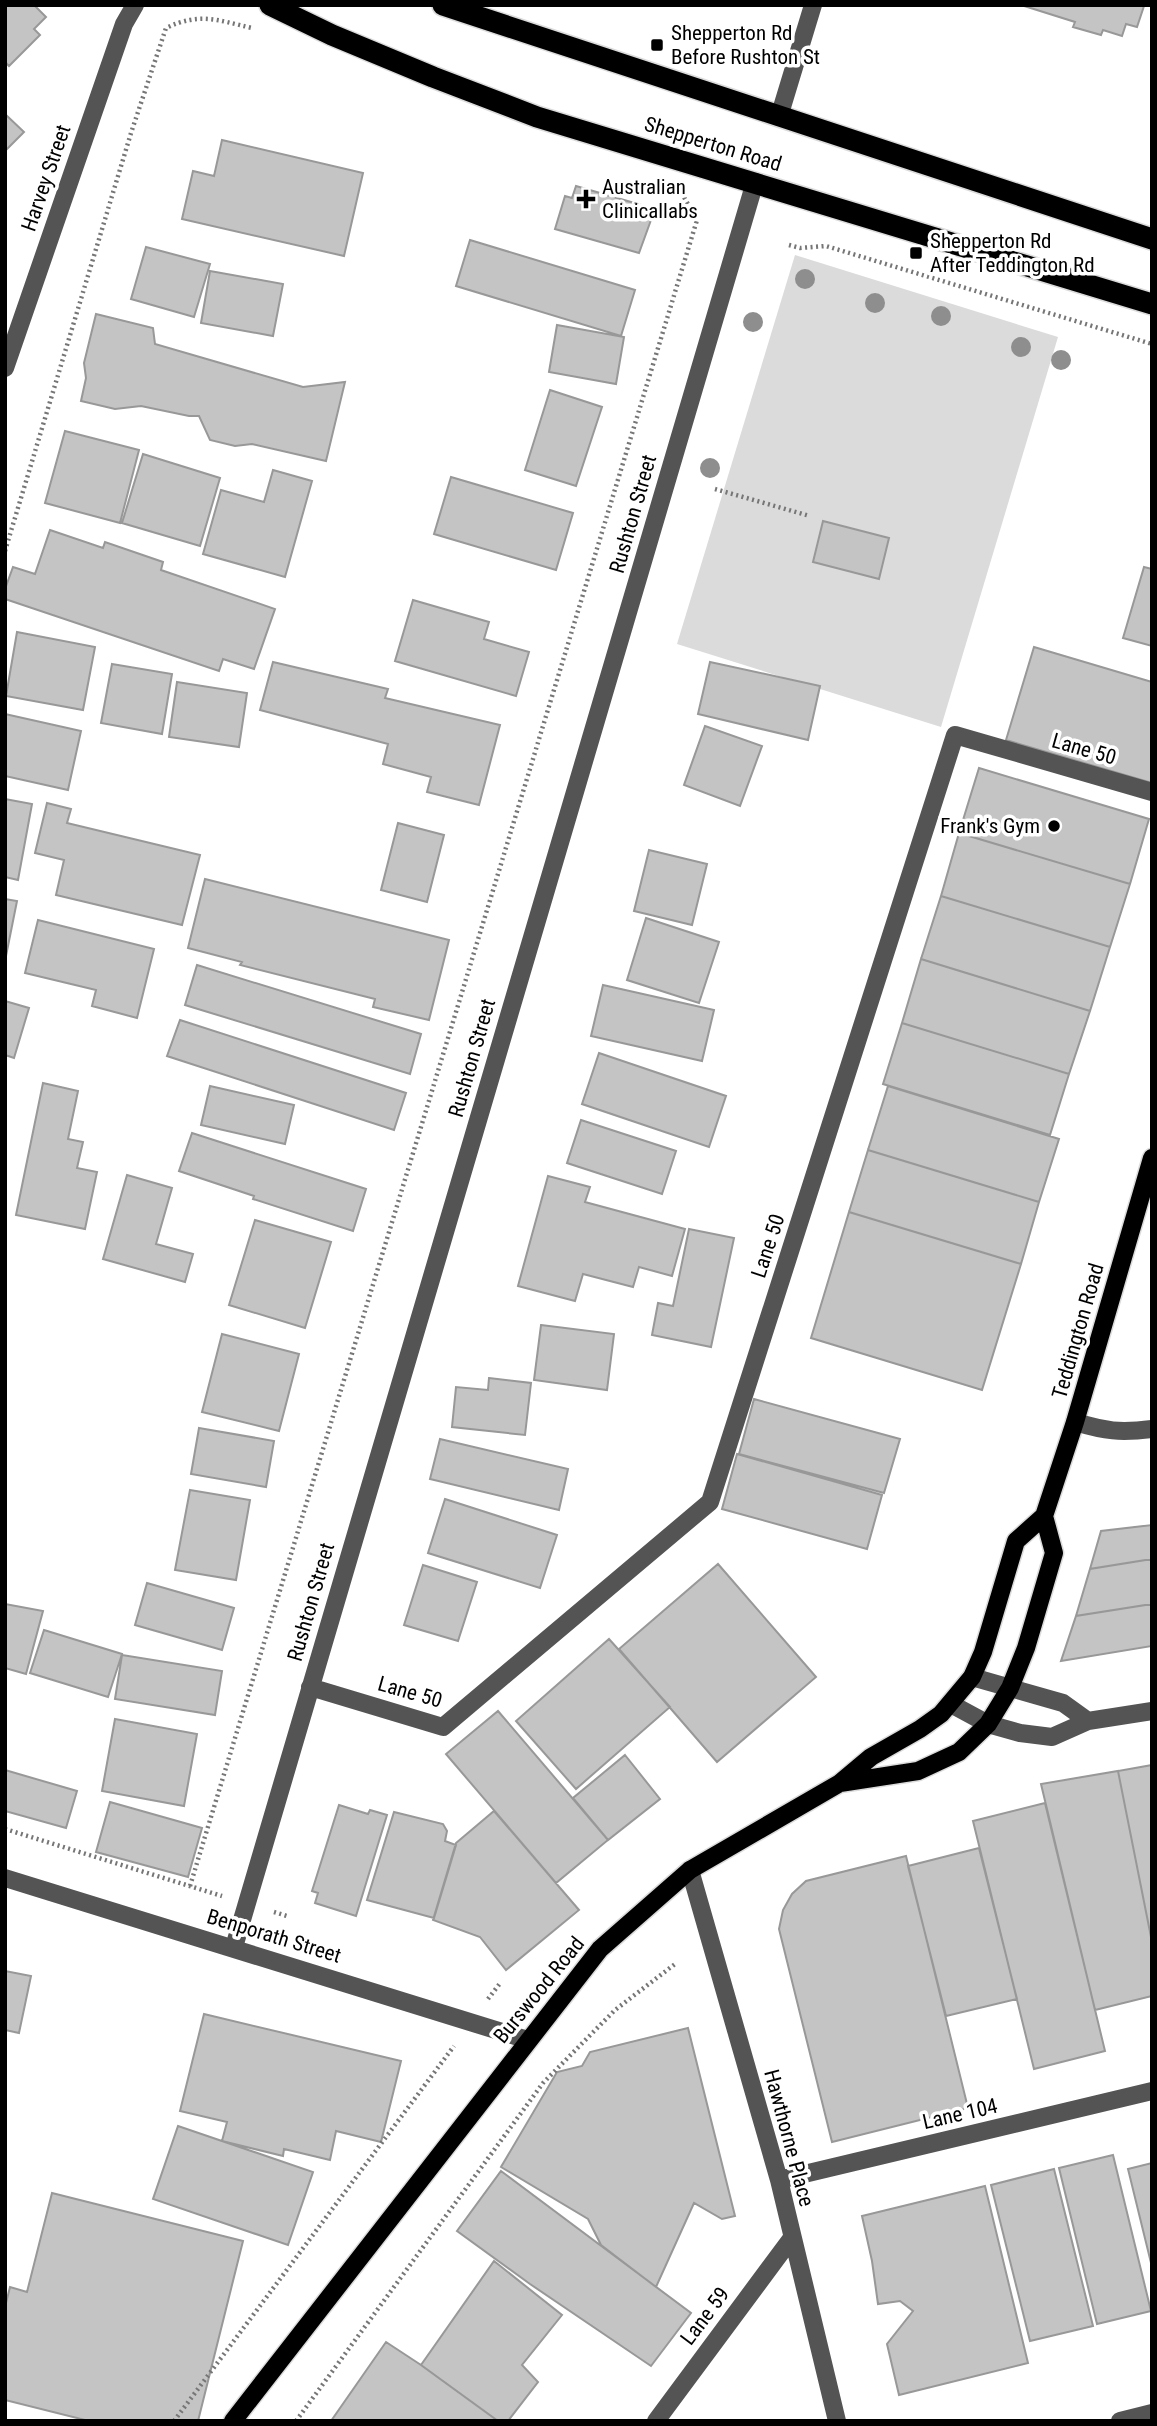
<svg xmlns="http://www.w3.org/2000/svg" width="1157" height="2426" font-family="'Roboto Condensed',sans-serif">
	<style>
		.green { fill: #dbdbdb }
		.building { fill: #c4c4c4; stroke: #989898; stroke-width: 2 }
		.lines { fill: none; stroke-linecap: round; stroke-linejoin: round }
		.major-casing { stroke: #dbdbdb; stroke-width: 21 }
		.highway-casing { stroke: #dbdbdb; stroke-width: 24 }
		.path { stroke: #767676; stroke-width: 4.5; stroke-dasharray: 2 3.5; stroke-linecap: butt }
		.minor { stroke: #545454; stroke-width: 18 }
		.major { stroke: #000; stroke-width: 18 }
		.highway { stroke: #000; stroke-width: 21 }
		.tree { fill: #8e8e8e }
		.poi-dot { fill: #000; stroke: #fff; stroke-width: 2.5 }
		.labels { text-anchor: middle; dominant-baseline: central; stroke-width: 7; stroke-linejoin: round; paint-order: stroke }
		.poi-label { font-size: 21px; fill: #000; stroke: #fff; text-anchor: start }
		.street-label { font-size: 21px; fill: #000; stroke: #fff }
	</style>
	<rect width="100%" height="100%" fill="#fff"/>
	<path class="green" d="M795,255L1058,337L941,727L677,644Z"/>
	<path class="building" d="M5,5H34L46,17L34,29L40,35L9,66L5,62Z
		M1021,5H1142L1144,6L1137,27L1126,24L1122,36L1103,30L1101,35L1073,27L1075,22Z
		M5,114L24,132L5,151Z
		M222,140L363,173L344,256L182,219L193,171L214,176Z
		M576,186L655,209L639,253L555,229L565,196L572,198Z
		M470,240L635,290L621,336L456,286Z
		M146,247L210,264L194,317L131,299Z
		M210,271L283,284L273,336L201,323Z
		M96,314L153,328L155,344L303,387L345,382L326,461L252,444L235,446L210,440L199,416H189L141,406L115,409L81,401L86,378L84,363Z
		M557,325L624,337L616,384L549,372Z
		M550,390L602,407L576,486L525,470Z
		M65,431L139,450L120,523L45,503Z
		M143,454L220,478L200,546L122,523Z
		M273,470L312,481L285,577L203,554L221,490L264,502Z
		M451,477L573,513L556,570L434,534Z
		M823,521L889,538L879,579L813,562Z
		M50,530L103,548L105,542L163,562L161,570L275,609L254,669L223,659L219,671L5,599V589L13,567L35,574Z
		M1144,567L1152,569V646L1123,638Z
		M413,600L489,622L484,639L529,652L516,696L395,661Z
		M17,632L95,647L83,710L6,696Z
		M1034,647L1152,682V783L1006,740Z
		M273,662L388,689L385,698L500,725L479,805L427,792L431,777L383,764L388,744L260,710Z
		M710,662L820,686L808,740L698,714Z
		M112,664L172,674L162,734L101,723Z
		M177,682L247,693L239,747L169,737Z
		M5,714L81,731L68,790L5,776Z
		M705,726L762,746L740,806L684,785Z
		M979,768L1149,819L1130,884L959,833Z
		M5,799L32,804L18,880L5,877Z
		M47,803L71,809L67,823L200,855L182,925L56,895L64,860L35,853Z
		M398,823L444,835L427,902L381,890Z
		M959,833L1130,884L1110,947L941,896Z
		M649,850L707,864L692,925L634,911Z
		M205,879L449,940L429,1020L373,1007L375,999L240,965L242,962L188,948Z
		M941,896L1110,947L1090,1011L921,959Z
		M5,899L17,901L5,961Z
		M646,918L719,942L699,1003L627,980Z
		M38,920L154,949L137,1018L92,1006L96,990L25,973Z
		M921,959L1090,1011L1069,1074L902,1023Z
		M197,965L421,1034L410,1074L185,1005Z
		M603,985L714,1010L702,1061L591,1036Z
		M5,1001L29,1008L14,1058L5,1055Z
		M180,1020L406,1093L394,1130L167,1056Z
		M902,1023L1069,1074L1050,1135L883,1084Z
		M599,1053L726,1096L709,1147L582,1104Z
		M43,1083L78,1091L68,1139L83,1142L77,1168L97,1172L85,1229L16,1215Z
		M210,1086L294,1105L285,1144L201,1125Z
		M888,1086L1059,1139L1039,1202L868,1150Z
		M581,1120L676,1151L662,1194L567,1163Z
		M192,1133L366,1189L353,1231L253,1199L254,1196L179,1171Z
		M868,1150L1039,1202L1021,1264L849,1212Z
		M127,1175L172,1188L156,1244L193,1254L185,1282L103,1259Z
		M548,1176L590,1187L585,1202L685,1229L672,1276L639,1267L633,1287L583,1274L575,1301L518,1286Z
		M849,1212L1021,1264L982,1390L811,1338Z
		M255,1220L331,1242L305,1328L229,1305Z
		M689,1229L734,1238L711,1347L652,1335L658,1303L673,1306Z
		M541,1325L614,1334L607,1390L534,1380Z
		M222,1334L299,1354L279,1431L202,1412Z
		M489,1378L531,1383L525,1435L452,1427L456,1387L488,1390Z
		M754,1399L900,1439L884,1493L739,1454Z
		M199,1428L274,1441L266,1487L191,1474Z
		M440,1439L568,1469L559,1510L430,1479Z
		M737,1454L882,1495L867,1549L722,1509Z
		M190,1490L250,1500L236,1580L175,1570Z
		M445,1499L557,1535L540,1588L428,1553Z
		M1152,1525V1559L1090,1569L1101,1531Z
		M1152,1559V1604L1076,1616L1090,1569Z
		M718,1564L816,1677L717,1762L619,1649Z
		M423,1565L477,1582L458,1641L404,1625Z
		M147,1583L234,1608L222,1650L135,1625Z
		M5,1604L43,1611L26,1674L5,1668Z
		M1152,1604V1646L1061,1661L1076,1616Z
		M44,1630L122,1654L108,1697L30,1673Z
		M609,1639L670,1707L576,1789L516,1721Z
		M122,1655L222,1671L215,1715L115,1699Z
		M498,1711L608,1840L556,1883L446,1754Z
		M115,1719L197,1734L184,1806L102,1791Z
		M625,1755L660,1799L608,1840L573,1798Z
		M1152,1765V1942L1118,1771Z
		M5,1770L77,1791L66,1828L5,1811Z
		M1118,1771L1152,1942V1996L1095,2010L1041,1784Z
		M110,1802L202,1828L188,1877L96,1852Z
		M1045,1803L1105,2051L1034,2069L973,1821Z
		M339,1805L368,1814L370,1810L387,1815L356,1916L315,1903L318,1893L312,1891Z
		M494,1811L579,1910L506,1970L480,1937L433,1920L456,1843Z
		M394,1812L443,1824L447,1831L445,1841L456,1845L434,1918L367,1900Z
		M979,1848L1017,1999L946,2016L908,1866Z
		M906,1856L968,2108L832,2142L779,1929L783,1910L792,1894L806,1881Z
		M5,1971L31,1976L19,2033L5,2030Z
		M204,2014L401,2061L381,2142L336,2131L330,2160L284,2149L283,2156L222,2141L227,2122L180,2111Z
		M688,2028L735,2216L722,2219L694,2203L656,2287L601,2245L588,2219L501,2167L557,2072L582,2066L590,2052Z
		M178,2126L313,2172L288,2245L153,2199Z
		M1113,2155L1151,2311L1097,2324L1059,2168Z
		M1152,2163V2267L1128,2169Z
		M1054,2169L1093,2326L1030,2341L991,2185Z
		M501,2171L691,2313L651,2366L530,2284L457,2231Z
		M985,2186L1028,2363L899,2395L887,2344L913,2311L900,2301L878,2304L872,2261L862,2216Z
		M52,2193L243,2241L198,2421H89L5,2400V2307L10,2287L27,2292Z
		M494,2261L562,2315L522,2365L538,2382L508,2421H498L421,2365Z
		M386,2342L421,2365L498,2421H331Z"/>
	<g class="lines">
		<g class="major-casing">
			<path id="major" d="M840,1783L871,1757L920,1729L941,1714L972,1677L983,1652L1016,1541L1044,1516L1075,1422L1152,1158
				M233,2421L600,1949L690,1870L840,1783L918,1771L959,1752L988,1724L1010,1688L1026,1648L1054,1553L1044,1516"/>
		</g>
		<g class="highway-casing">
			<path id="highway" d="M270,5L332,35L433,77L537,117L1152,304
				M443,5L1152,239"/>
		</g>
		<path class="path" d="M789,245L800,248L826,246L1152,344
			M715,489L810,516
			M5,551L131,133L166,28C200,12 217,20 252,28
			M5,1829L222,1896
			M190,1886L697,220L681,192
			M274,1912L287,1916
			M488,1999L501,1982
			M174,2421L454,2046
			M296,2421L543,2083L615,2010L675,1964"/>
		<path class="minor" d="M779,117L813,5
			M5,368L124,24L135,5
			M1075,1422C1106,1431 1119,1433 1152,1429
			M972,1677L1063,1703L1088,1721
			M310,1687L443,1727L710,1502L955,735L1152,792
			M951,1704L988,1724L1020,1733L1052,1737L1088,1721L1152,1711
			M690,1870L779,2180L837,2421
			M5,1878L528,2040
			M234,1947L755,182
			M779,2180L1152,2091
			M656,2421L791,2239
			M1120,2421L1152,2413"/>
		<use href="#major" class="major"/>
		<use href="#highway" class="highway"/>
	</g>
	<g class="tree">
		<circle cx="805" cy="279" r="10"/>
		<circle cx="875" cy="303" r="10"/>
		<circle cx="941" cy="316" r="10"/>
		<circle cx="753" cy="322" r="10"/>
		<circle cx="1021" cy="347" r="10"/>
		<circle cx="1061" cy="360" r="10"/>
		<circle cx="710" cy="468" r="10"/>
	</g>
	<g class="poi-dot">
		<rect x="650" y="38" width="14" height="14" rx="3.5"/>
		<path d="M582.5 188.5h7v7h7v7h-7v7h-7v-7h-7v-7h7z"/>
		<rect x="909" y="246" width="14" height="14" rx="3.5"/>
		<circle cx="1054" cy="826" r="7"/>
	</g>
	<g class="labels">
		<g class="poi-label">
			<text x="671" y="33">Shepperton Rd<tspan x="671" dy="24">Before Rushton St</tspan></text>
			<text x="602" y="187">Australian<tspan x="602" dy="24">Clinicallabs</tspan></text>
			<text x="930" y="241">Shepperton Rd<tspan x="930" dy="24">After Teddington Rd</tspan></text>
			<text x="1040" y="826" text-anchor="end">Frank's Gym</text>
		</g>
		<g class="street-label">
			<text transform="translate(713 144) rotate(17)">Shepperton Road</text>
			<text transform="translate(46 178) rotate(-71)">Harvey Street</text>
			<text transform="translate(633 514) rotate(-74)">Rushton Street</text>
			<text transform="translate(1084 749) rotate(16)">Lane 50</text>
			<text transform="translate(472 1058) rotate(-74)">Rushton Street</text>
			<text transform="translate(768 1246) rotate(-72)">Lane 50</text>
			<text transform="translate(1078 1331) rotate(-74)">Teddington Road</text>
			<text transform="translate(311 1602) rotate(-74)">Rushton Street</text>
			<text transform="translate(410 1692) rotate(16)">Lane 50</text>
			<text transform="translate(274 1936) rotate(17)">Benporath Street</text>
			<text transform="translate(539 1990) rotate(-51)">Burswood Road</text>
			<text transform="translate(960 2114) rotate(-13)">Lane 104</text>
			<text transform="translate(789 2138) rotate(75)">Hawthorne Place</text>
			<text transform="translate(705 2316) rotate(-53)">Lane 59</text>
		</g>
	</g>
	<rect width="1157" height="2426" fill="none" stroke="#000000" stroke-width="14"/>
</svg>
